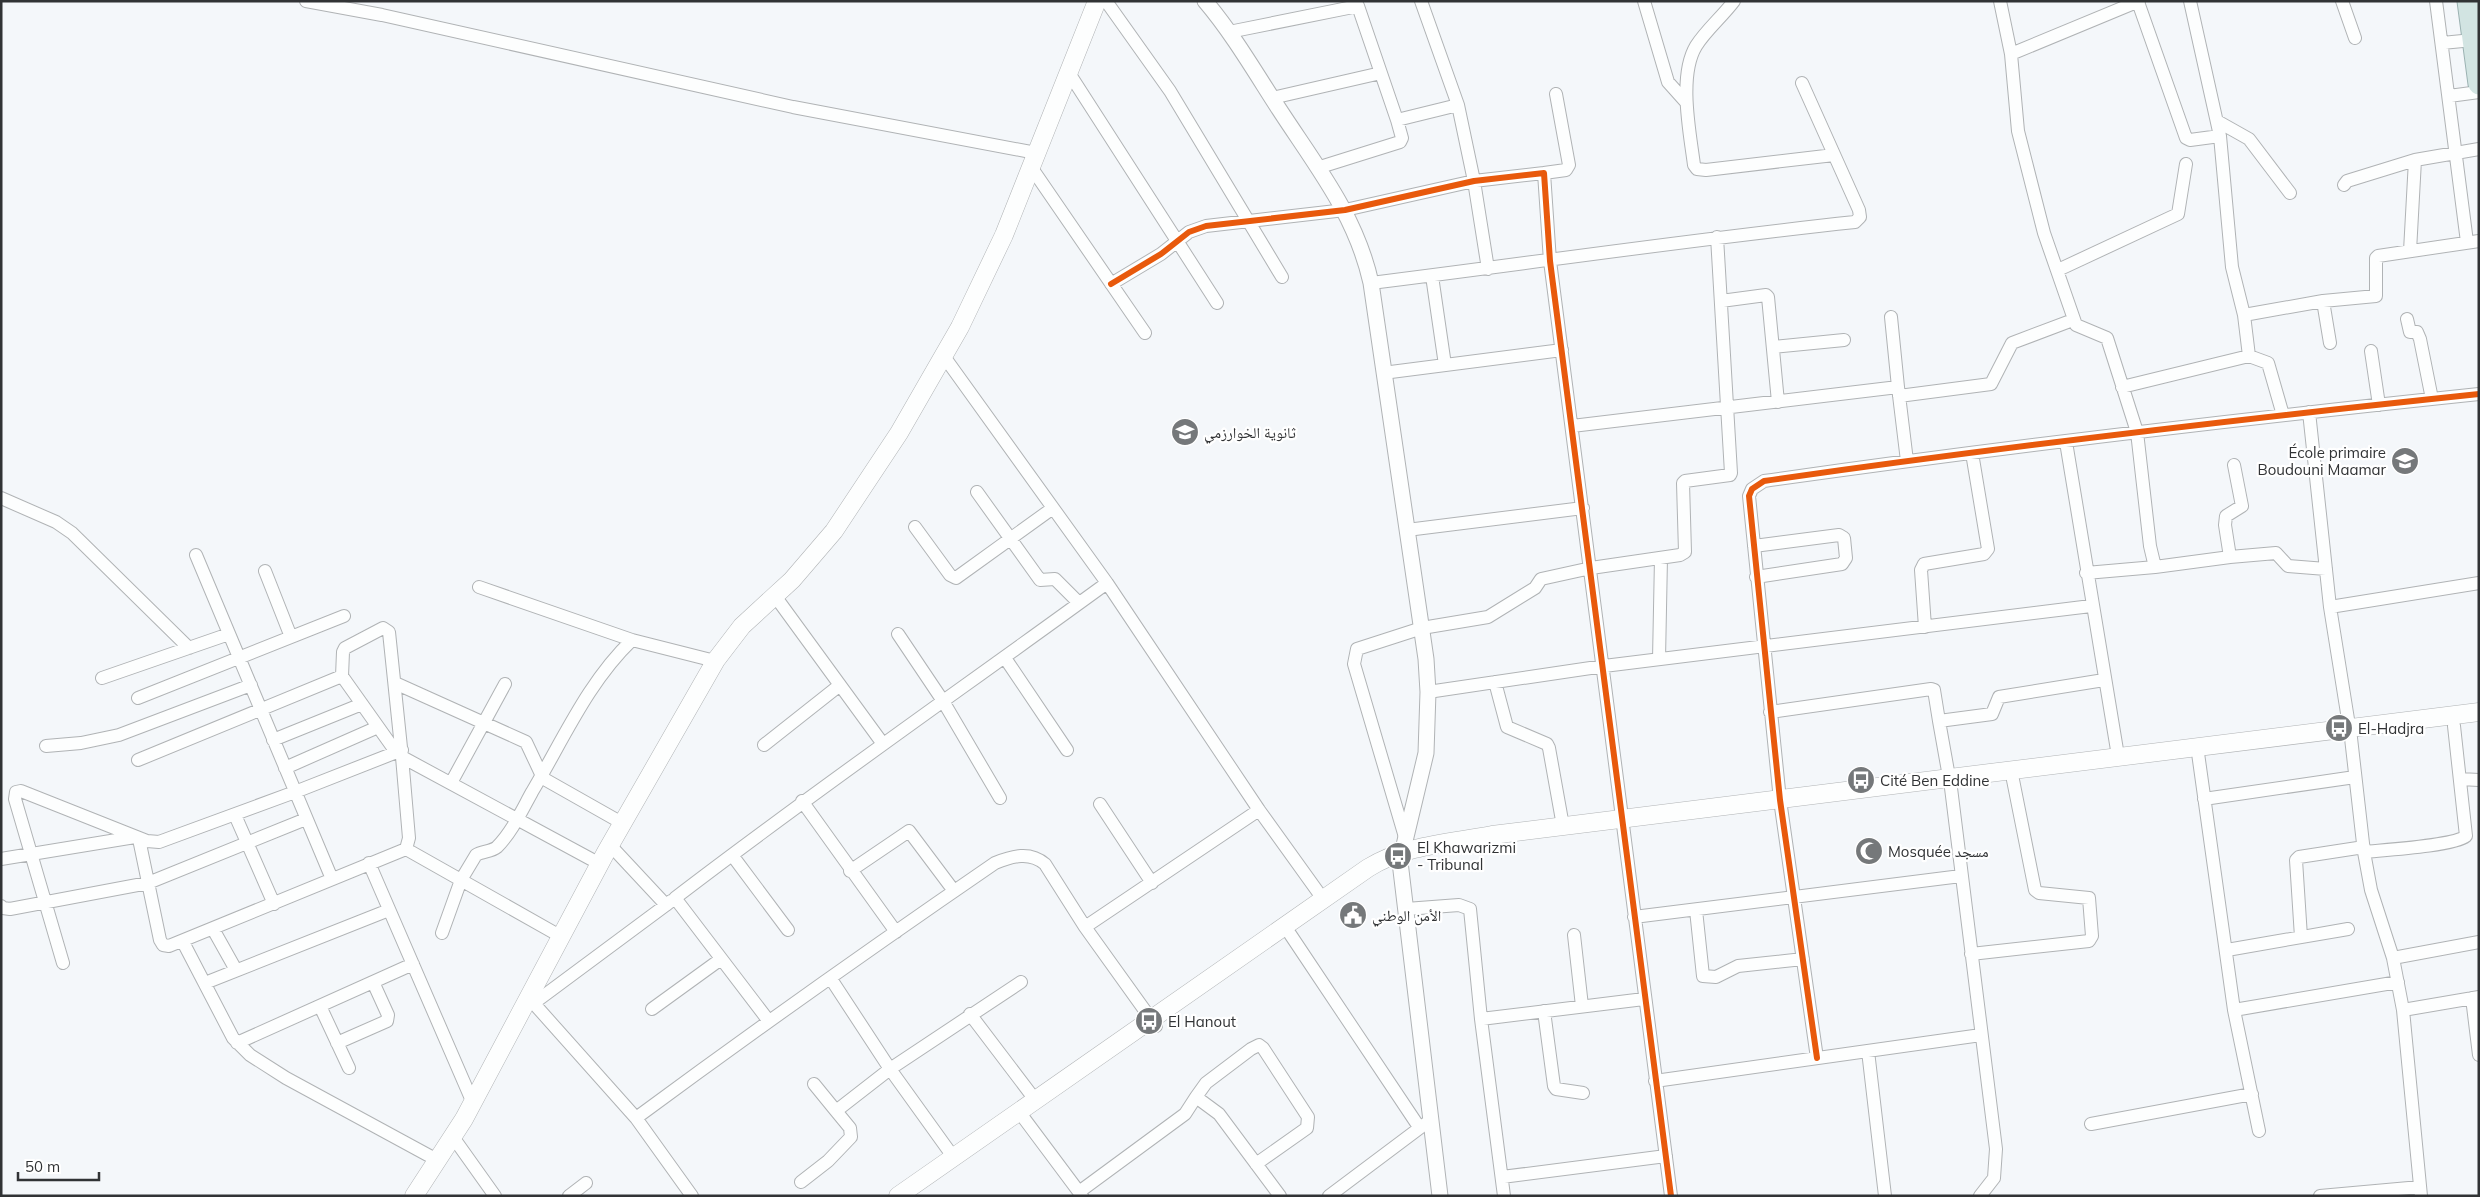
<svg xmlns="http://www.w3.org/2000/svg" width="2480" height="1197" font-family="Mulish,'Noto Naskh Arabic',sans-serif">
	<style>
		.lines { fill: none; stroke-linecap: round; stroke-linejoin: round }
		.minor-casing { stroke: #b0b3b5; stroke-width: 14 }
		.tertiary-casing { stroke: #b0b3b5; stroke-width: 17 }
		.secondary-casing { stroke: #b0b3b5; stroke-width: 19 }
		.trunk-casing { stroke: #9ab1b1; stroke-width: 23 }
		.minor { stroke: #fdfefe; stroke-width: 12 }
		.tertiary { stroke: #fdfefe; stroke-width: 15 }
		.secondary { stroke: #fdfefe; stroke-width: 18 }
		.trunk { stroke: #d2e4e2; stroke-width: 21 }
		.cycleway-casing { stroke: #fff; stroke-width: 9 }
		.cycleway { stroke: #e8590c; stroke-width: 6 }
		.labels { text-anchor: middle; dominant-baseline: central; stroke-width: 4.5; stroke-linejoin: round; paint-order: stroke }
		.poi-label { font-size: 15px; fill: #313335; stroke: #fff; text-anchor: start }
	</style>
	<rect width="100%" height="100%" fill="#f4f7fa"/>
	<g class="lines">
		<g class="minor-casing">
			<path id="minor" d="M306,1L382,15L793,107L1036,153
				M1106,1L1170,91L1282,277
				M1421,1L1458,105L1474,181L1488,269
				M1644,1L1668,82L1685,101
				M1734,1C1722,17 1706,30 1696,46C1678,76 1690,133 1694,165L1697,169L1706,170L1834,155
				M2000,1L2011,54
				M2190,1L2220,136L2232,267L2244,315
				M2342,1L2355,38
				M2436,1L2467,242
				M2138,2L2186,138L2190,140L2220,136
				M1229,32L1358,6L1397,120L1458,105
				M2442,43L2473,40
				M1069,73L1217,303
				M2449,96L2479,92
				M1272,98L1381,73
				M2217,121L2249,139L2290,193
				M1031,167L1145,333
				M1317,168L1400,142L1402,138L1397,120
				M1544,173L1566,170L1569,165L1556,94
				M2344,185L2347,181L2415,160
				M2410,251L2415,160L2479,149
				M2058,270L2178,214L2186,164
				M1432,276L1445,365
				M1371,283C1532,263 1693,239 1855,222L1860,217L1859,210L1802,83
				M1111,284L1161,254L1189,232L1206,226L1345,210L1474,181L1544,173L1550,261L1671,1196
				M1721,301L1766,295L1768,297L1778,402
				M2323,301L2330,343
				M1891,317L1898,387
				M2407,319L2410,332H2417L2420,339L2432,399
				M1773,347L1844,340
				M2371,351L2379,405
				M943,355L1107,583L1259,810L1323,899
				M2249,356L2244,315L2323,301L2376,296V258L2378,256L2479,241
				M1383,373L1562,350
				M2122,387L2249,356L2268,363L2283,415
				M1899,396L1991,384L2012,343L2073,320
				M2309,412L2330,607L2351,738L2364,852L2371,890L2393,958L2403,1010L2421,1196
				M1572,426L1898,387L1907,461
				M2066,442L2118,756
				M977,492L1040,580L1055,579L1079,603
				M1,498L56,522L72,533L189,648
				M915,527L950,575L956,578L1053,508
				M1407,530L1583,508
				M1754,546L1839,535L1844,538L1846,558L1842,564L1756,577
				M196,555L332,879
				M2230,557L2225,525L2226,516L2242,506L2234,465
				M2155,567L2230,557L2276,553L2288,566L2326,569
				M265,571L291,637
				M2086,573L2155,567L2150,546L2137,432L2107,338L2076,325L2044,233L2018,131L2011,54L2139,1
				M479,587L632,640
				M775,596L883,744
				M2330,607L2479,583
				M1925,627L1921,570L1924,564L1984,554L1988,549L1972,453
				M898,634L943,701L1000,798
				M1005,658L1067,750
				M1659,659L1661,558
				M342,676L343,652L345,648L383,628L389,632L402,757L600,864
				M102,678L229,634
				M1495,682L1507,727L1547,744L1549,748L1563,826
				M395,683L526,742L542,776L546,780L622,823
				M1428,692L1604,666L2091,606
				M138,698L344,616
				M1770,712L1931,689L1934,690L1939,721
				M273,740L362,704
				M764,745L840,685
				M46,746L81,743L119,735L251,685
				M2197,746L2234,1010L2398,982
				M138,760L342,676L396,752
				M285,768L378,727
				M2460,779L2479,780
				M451,783L505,684
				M2204,799L2355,777
				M802,801L896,932
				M1100,804L1152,883
				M235,815L274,904
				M1405,837L1354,664L1357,649L1422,628L1488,617L1535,588L1541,579L1591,568L1680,555L1685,552L1683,483L1685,481L1730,475L1731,473L1717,237
				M139,839L160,940L163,945L169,946L406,849L409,838L402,757
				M610,845L666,905L671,901
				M406,849L560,936
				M2364,852C2383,850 2454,846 2466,836L2454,726
				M732,855L788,930
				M1,859L135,837
				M369,863L473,1103
				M850,871L909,831L954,891
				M1,906L3,908L10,909L148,883L306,819
				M1406,909L1459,905L1470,909L1481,1019
				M1696,910L1703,976L1716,977L1738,966L1803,959
				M1634,917L1961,876
				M1085,927L1259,810
				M213,929L236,970
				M442,933L461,880L476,855C482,851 491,852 497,847C512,832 522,810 532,792C563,740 588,682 632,640L715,661
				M1290,934L1419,1127
				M1574,935L1582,1006
				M2301,937L2296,860L2299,857L2364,847
				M183,942L233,1038L250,1055L286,1078L437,1160
				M2227,950L2348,929
				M1971,954L2089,941L2092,936L2089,898L2039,893L2035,890L2011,770
				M2393,958L2479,942
				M63,963L15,799L16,792L21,791L147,841L159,842L295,792L402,750
				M831,979L890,1069L954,1158
				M205,983L389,910
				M529,998L636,1118L692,1196
				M2472,998L2479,1055
				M534,1003L666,905
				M320,1006L349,1068
				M652,1009L721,959
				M2234,1010L2259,1131
				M2403,1010L2479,997
				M1544,1011L1554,1086L1556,1089L1583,1093
				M970,1014L1036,1101
				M768,1020L675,898C817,789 963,688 1107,583
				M237,1043L413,964
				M337,1043L387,1021L388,1015L373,982
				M1868,1051L1885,1196
				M1817,1058L1780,800L1749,496L1752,489L1764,481C2001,447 2240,419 2479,394
				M1655,1081L1981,1035
				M814,1084L836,1111
				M1196,1097L1206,1083L1251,1049L1259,1045L1263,1048L1308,1117L1307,1128L1256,1164
				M1020,1113L1082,1196
				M636,1118C754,1031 874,946 995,863C1012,856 1030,851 1045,864L1085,927L1156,1026
				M2091,1124L2252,1094
				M453,1137L495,1196
				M1502,1177L1666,1156
				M801,1182L828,1161L851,1137L850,1128L836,1111L890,1069L1021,982
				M1079,1192L1185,1114L1196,1097L1219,1114L1280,1196
				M569,1196L586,1183
				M1329,1196L1425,1124
				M1504,1196L1481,1019L1644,999
				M1980,1196L1994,1178L1996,1149L1951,788L1939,721L1992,714L1999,697L2104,680
				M2320,1196L2420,1187"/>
		</g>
		<g class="tertiary-casing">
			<path id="tertiary" d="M1205,1C1233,34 1255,72 1279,109C1316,166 1356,215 1371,283L1426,659L1428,692L1426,753L1400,862L1440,1196"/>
		</g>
		<g class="secondary-casing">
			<path id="secondary" d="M414,1196L464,1119L606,852L716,660L742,626L792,580L834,531L899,433L960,327L1004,235L1097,1
				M898,1196L1368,868C1405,845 1450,843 1492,835L2479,712"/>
		</g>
		<g class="trunk-casing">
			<path id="trunk" d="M2468,1L2479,84"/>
		</g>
		<use href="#minor" class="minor"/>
		<use href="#tertiary" class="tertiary"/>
		<use href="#secondary" class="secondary"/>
		<use href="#trunk" class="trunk"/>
		<g class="cycleway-casing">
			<path id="cycleway" d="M1111,284L1161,254L1189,232L1206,226L1345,210L1474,181L1544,173L1550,261L1671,1196
				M1817,1058L1780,800L1749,496L1752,489L1764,481C2001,447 2240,419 2479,394"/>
		</g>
		<use href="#cycleway" class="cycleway"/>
	</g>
	<defs>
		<g id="school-disc" transform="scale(1.4375)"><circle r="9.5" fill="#75787a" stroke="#fff"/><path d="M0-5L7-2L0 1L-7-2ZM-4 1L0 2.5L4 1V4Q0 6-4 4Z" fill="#fff"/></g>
		<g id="bus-disc" transform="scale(1.4375)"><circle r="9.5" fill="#75787a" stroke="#fff"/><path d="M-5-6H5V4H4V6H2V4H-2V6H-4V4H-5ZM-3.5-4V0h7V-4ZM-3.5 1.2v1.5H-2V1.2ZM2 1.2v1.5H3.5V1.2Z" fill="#fff"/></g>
		<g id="mosque-disc" transform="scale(1.4375)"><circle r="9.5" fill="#75787a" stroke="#fff"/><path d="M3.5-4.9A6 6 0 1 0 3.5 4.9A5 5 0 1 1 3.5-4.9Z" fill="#fff"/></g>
		<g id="civic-disc" transform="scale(1.4375)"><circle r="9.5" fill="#75787a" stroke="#fff"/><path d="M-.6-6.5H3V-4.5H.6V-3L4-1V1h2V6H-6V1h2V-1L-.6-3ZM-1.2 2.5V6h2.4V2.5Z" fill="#fff"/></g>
	</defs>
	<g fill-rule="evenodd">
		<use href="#school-disc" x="1185" y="432"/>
		<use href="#school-disc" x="2405" y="461"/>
		<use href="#bus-disc" x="2339" y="728"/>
		<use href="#bus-disc" x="1861" y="780"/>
		<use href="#mosque-disc" x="1869" y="851"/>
		<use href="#bus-disc" x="1398" y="856"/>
		<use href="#civic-disc" x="1353" y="915"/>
		<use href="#bus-disc" x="1149" y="1021"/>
	</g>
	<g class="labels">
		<g class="poi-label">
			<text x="1204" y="432">ثانوية الخوارزمي</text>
			<text x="2386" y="452" text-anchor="end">École primaire<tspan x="2386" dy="17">Boudouni Maamar</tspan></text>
			<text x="2358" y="728">El-Hadjra</text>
			<text x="1880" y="780">Cité Ben Eddine</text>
			<text x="1417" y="847">El Khawarizmi<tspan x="1417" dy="17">- Tribunal</tspan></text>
			<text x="1888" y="851">Mosquée مسجد</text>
			<text x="1372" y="915">الأمن الوطني</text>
			<text x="1168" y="1021">El Hanout</text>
		</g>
	</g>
	<rect width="2480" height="1197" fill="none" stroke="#313335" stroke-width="5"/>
	<path d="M18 1172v8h81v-8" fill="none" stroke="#313335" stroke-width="2.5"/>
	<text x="25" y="1172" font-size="15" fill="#313335" stroke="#ffffff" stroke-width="4" paint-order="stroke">50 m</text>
</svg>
